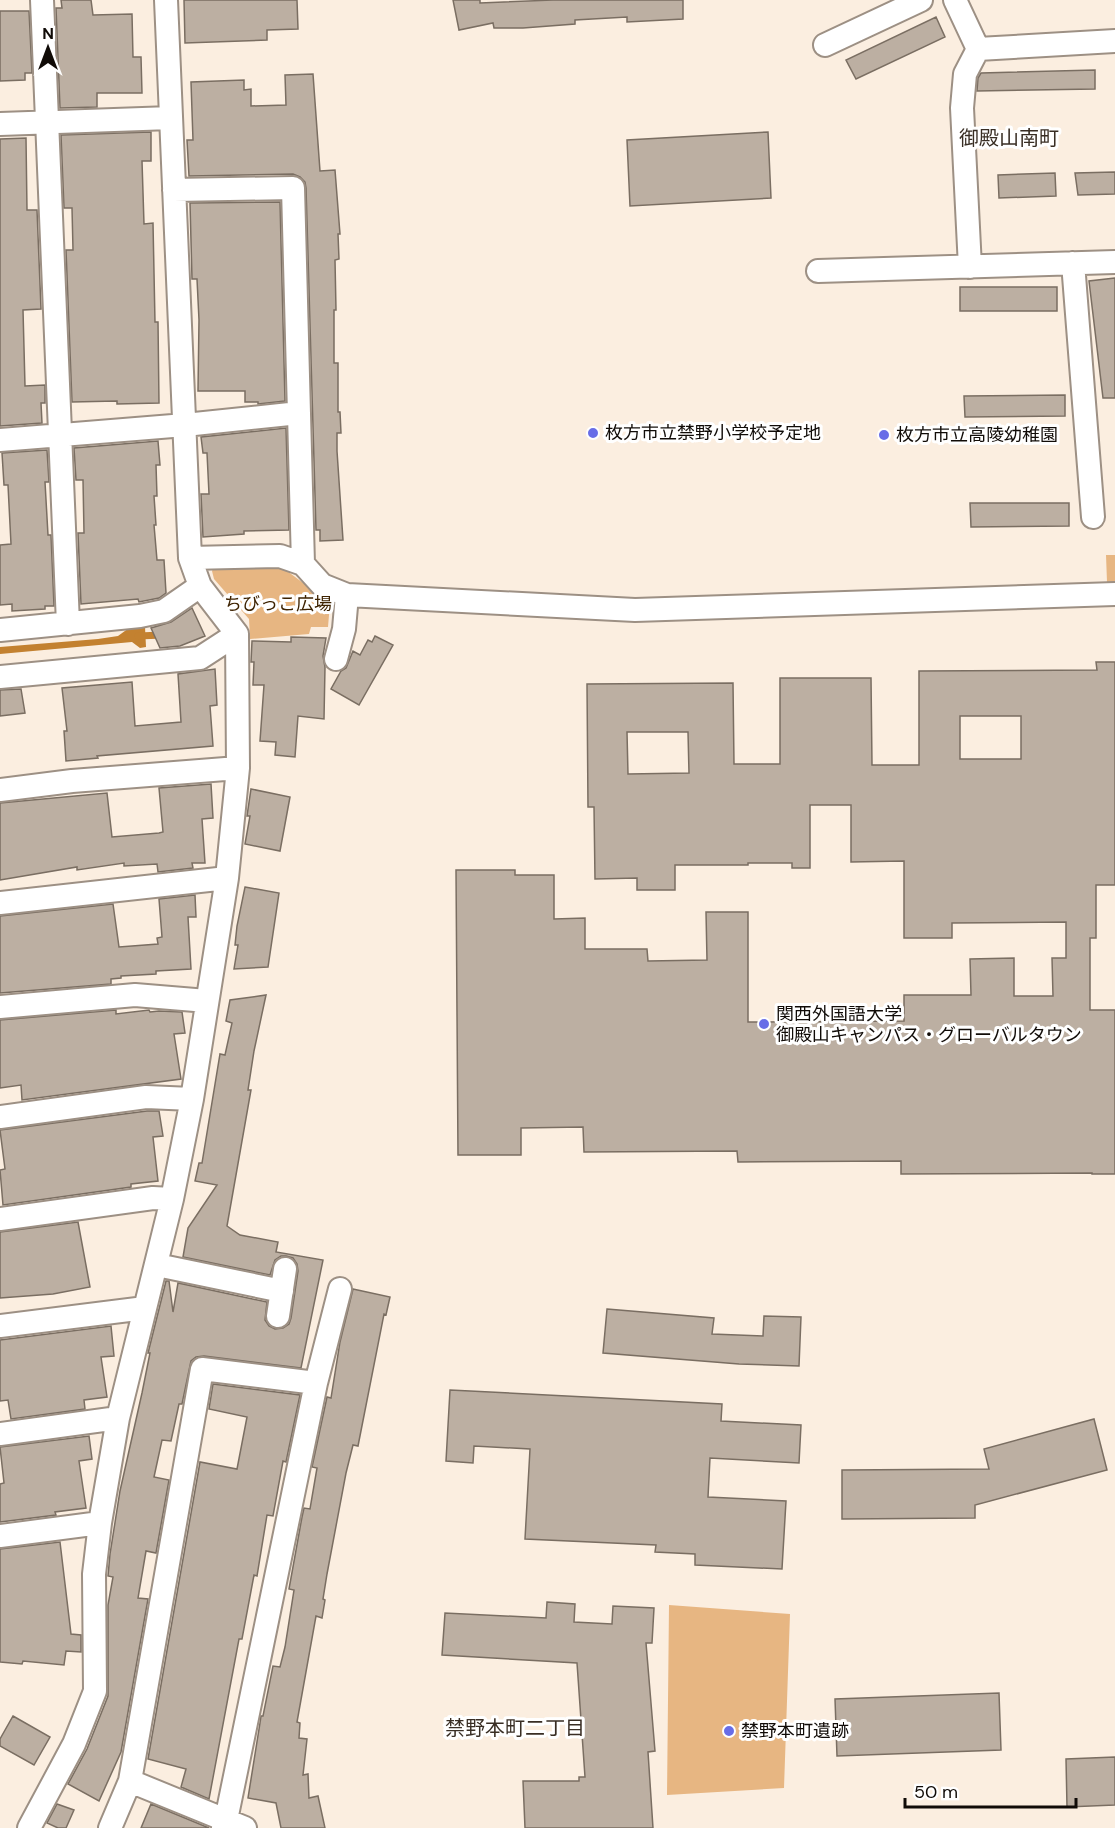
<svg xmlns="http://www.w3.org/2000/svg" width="1115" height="1828" font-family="'DM Sans','Noto Sans JP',sans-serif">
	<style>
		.green { fill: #e7b682 }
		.water { fill: #c38130 }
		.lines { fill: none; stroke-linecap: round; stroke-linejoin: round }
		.stream { stroke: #c38130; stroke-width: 7 }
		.building { fill: #bcafa2; stroke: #7a6e62; stroke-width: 1.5; fill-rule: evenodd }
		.street-casing { stroke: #9d9084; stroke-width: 26 }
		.street { stroke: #fff; stroke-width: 22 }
		.poi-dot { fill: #686de7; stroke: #fff; stroke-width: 2 }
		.labels { text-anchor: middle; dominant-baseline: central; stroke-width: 6; stroke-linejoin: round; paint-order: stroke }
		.poi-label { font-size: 18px; fill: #100b07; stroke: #fff; text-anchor: start }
		.park-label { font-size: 18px; fill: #3d2200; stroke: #fff }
		.neighbourhood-label { font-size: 20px; fill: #392e24; stroke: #fff }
	</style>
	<rect width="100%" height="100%" fill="#fbeee0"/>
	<path class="green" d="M1106,555H1115V582H1107Z
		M275,562L330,603L328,627H311L309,634L250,639L249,619L214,579L212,571L215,565Z
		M669,1605L790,1614L784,1788L667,1795Z"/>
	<path class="water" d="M145,627L146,647L140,648L132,642L0,654V647L98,639L118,636L129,628Z"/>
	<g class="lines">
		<path class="stream" d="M138,636L163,635"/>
	</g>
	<path class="building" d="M61,0H91L93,15L132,14L133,57H141L142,93H97V107L60,108L56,8H62Z
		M184,0H297L298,29L267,30V40L185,43Z
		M453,0H480V3L553,0H683V19L627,22V17L575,20V24L523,28H494L493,23L459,30Z
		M0,11H29L32,73H25V80L0,81Z
		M936,17L945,37L856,79L846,60Z
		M1095,70V89L977,91L978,78L981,73Z
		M313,74L320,171L335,170L340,234H338L339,259L335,260L336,310H334V363H338V412H340L341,433H337V451L343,540L320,541V530H316L306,188L305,182L300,177L293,174L189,176L187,140H193L191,82L244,80V90L251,89V106L286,105L285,75Z
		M151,132V161H142L144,224L153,223L155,322H158L159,403L117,404V401L72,402L66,250H73L72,208H64L61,135Z
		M768,132L771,198L630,206L627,140Z
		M26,138L27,210H37L41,309L23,310L25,386L45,385V403H41L42,423L0,426V139Z
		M1115,172V194L1078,195L1075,173Z
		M1055,173L1056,196L999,198L998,175Z
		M280,202L285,401L258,404V402H245V391H198L199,320L197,279H192L190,203Z
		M1115,278V398H1103L1089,281Z
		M960,287H1057V311H960Z
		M1065,395V416L965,417L964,396Z
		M286,428L289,530L244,531V534L203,537L201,494H209L207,453H203L201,437Z
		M158,441L160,465H156L157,496H154L156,525H154L157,560H164L166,593L159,598L139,602L138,599L81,604L78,533H84L83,480H76L74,448Z
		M47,450L49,482H45L48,535H51L54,606H45V609L12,611V604L0,605V545L11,544L8,485H4L2,453Z
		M970,503H1069V526L971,527Z
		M192,608L205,636L180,646L160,648L151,628L171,622Z
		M375,636L393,645L359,705L331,689L341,671L346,668L353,651L360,655L368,640L372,642Z
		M291,637L326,638L323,656L325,667L324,719L298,716L295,757L275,755L276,742L260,741L264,685H253L254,662H251L252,641L291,642Z
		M1096,662H1115V885H1096V938H1090V1010H1115V1174H1092V1173L901,1174V1161L738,1162L737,1151L584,1152L583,1127L521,1128V1155H458L456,870H515V875H554V919L585,918V949H647L648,961L707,960L706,912H748V1022L904,1021V995H971L970,959L1014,958V996H1053L1052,958H1066V922L952,923V938H904V861L851,862V805H810V868H792V863H748V865H675V890H637V878L595,879L594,807H588L587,684L733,683L734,764H780V678H871L872,765H919V671L1097,670ZM960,716H1021V759H960ZM627,732H688L689,773L628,774Z
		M215,669L217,705L210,706L213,746L97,756L98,758L66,761L64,731H67L62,688L132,682L135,726L181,722L178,674Z
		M21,689L25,713L0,716V690Z
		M211,784L213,818L202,819L205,863H192L193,868L158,872L157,864L124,866V863L77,870V867L0,880V803L107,793L112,837L159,833L163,832L159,788Z
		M251,789L290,797L280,851L245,844L250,816H247Z
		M245,887L279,893L268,967L234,969L238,945H235L237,926Z
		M195,895L196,917H188L191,969L156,971V974L121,976V978L111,979V984L0,993V916L113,904L119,947L158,944L157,938L162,937L159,899Z
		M266,995L254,1051L248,1090H251L227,1226L240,1235L278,1242L276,1252L323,1260L301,1368L204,1356L196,1357L191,1361L182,1404H179L171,1441L162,1440L154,1477L169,1480L156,1553L146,1551L138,1598L148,1599L121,1752L99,1801L68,1784L87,1749L108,1696V1605L113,1577L108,1576L110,1554L120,1491L142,1393L150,1353H148L166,1281H169L173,1312L178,1283L267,1302L265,1320L269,1326L275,1329L283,1328L289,1324L291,1318L298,1271L297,1264L293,1258L286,1256H281L275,1260L270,1275L183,1257L188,1228L217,1185L195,1181L199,1163H202L220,1054L225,1055L232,1023L226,1021L230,1000Z
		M116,1010V1014L149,1010L150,1012L159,1011L182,1012L185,1033L174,1034L181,1079L22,1100L21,1085L0,1088V1020Z
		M147,1111H159L163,1136L153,1137L158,1181L131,1184V1187L3,1205L0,1170L5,1169L0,1130Z
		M78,1222L90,1287L53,1294L0,1298V1232Z
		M353,1289L390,1297L386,1315L384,1314L358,1446L353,1445L346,1473L327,1574L323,1599L325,1600L322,1618L316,1616L297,1722L300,1723L299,1738L307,1739L303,1775L308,1774L309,1798L318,1796L325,1828H281L276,1803L248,1798L260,1723L261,1716H263L273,1666L280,1667L285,1647L294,1590L289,1589L302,1517L304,1508L310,1509L317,1468L312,1467L327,1397L331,1398L340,1342Z
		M607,1309L714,1318L712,1334L763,1336L764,1316L801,1317L799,1366L739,1364L603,1353Z
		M111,1326L114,1356L101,1357L107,1397L84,1400L85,1409L11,1419L8,1400L0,1401V1340Z
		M213,1384L300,1395L286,1462L283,1461L273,1516L267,1515L257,1576L254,1575L242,1639H239L209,1799L181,1787L186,1769L148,1759L200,1462L237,1469L247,1417L209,1409Z
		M450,1390L722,1404L721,1421L801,1425L799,1463L710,1458L708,1497L786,1501L782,1569L695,1565V1554L655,1552L656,1545L525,1539L530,1449L474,1446L473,1463L446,1461Z
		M1094,1419L1107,1470L975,1505V1518L842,1519V1470L989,1469L984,1449Z
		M89,1436L92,1459L79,1461L86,1508L55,1512L56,1515L0,1522V1484L4,1483L0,1447Z
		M60,1542L71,1634L81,1635V1652L66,1651L64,1665L23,1661L22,1664L0,1662V1549Z
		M547,1602L575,1604L574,1622L612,1624L613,1606L654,1608L652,1643H646L655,1751L648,1752L653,1828H525L523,1781H579V1777H585L577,1663L442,1655L445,1613L546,1618Z
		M999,1693L1001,1750L837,1756L835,1699Z
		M13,1716L50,1737L34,1765L0,1746V1739Z
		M1115,1757V1805L1067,1807L1066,1759Z
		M57,1804L74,1810L66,1828H58L47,1823Z
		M151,1804L209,1828H141Z"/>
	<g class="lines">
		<g class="street-casing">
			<path id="street" d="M42,0L68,624
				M955,0L978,49L1115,41
				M825,45L921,0
				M0,124L171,118
				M174,190L293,188L303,564
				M1073,263L1093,517
				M970,267L962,108L965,74L978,49
				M818,271L1115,262
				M0,440L185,425L299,413
				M190,558L280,556L303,564L322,585L347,595L635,610L1115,594
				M0,630L140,616L164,611L200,586
				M336,659L344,629L347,595
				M0,677L200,658L237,634
				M0,790L72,781L238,768
				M0,903L227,878
				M0,1007L135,995L207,1001
				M0,1117L146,1097L192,1099
				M0,1219L153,1198L172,1199
				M157,1265L282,1291
				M278,1316L285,1269
				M0,1326L145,1308
				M0,1434L118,1418
				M0,1536L100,1523
				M130,1781L245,1828
				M29,1828L74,1744L95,1691L94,1574L100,1523L118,1418L172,1199L192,1099L227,878L238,768L237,634L200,586L190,558L166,0
				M110,1828L130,1781L202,1369L316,1383
				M223,1828L226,1820L316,1383L340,1289"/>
		</g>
		<use href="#street" class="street"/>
	</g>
	<g class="poi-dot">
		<circle cx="593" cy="433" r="6"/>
		<circle cx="884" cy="435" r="6"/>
		<circle cx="764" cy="1024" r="6"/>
		<circle cx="729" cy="1731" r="6"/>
	</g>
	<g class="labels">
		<g class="poi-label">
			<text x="605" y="433">枚方市立禁野小学校予定地</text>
			<text x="896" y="435">枚方市立高陵幼稚園</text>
			<text x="776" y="1014">関西外国語大学<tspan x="776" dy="21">御殿山キャンパス・グローバルタウン</tspan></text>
			<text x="741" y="1731">禁野本町遺跡</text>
		</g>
		<g class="park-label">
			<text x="278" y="604">ちびっこ広場</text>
		</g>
		<g class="neighbourhood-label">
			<text x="1009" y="138">御殿山南町</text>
			<text x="515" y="1728">禁野本町二丁目</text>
		</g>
	</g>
	<g transform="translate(48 48)" stroke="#ffffff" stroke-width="4.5" paint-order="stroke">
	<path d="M0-4.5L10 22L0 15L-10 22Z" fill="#100b07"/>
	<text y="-9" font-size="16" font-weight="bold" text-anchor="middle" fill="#100b07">N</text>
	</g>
	<path d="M905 1798v9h171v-9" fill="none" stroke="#100b07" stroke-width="3"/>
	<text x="914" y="1798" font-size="18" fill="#100b07" stroke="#ffffff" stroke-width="4.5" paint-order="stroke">50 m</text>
</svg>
